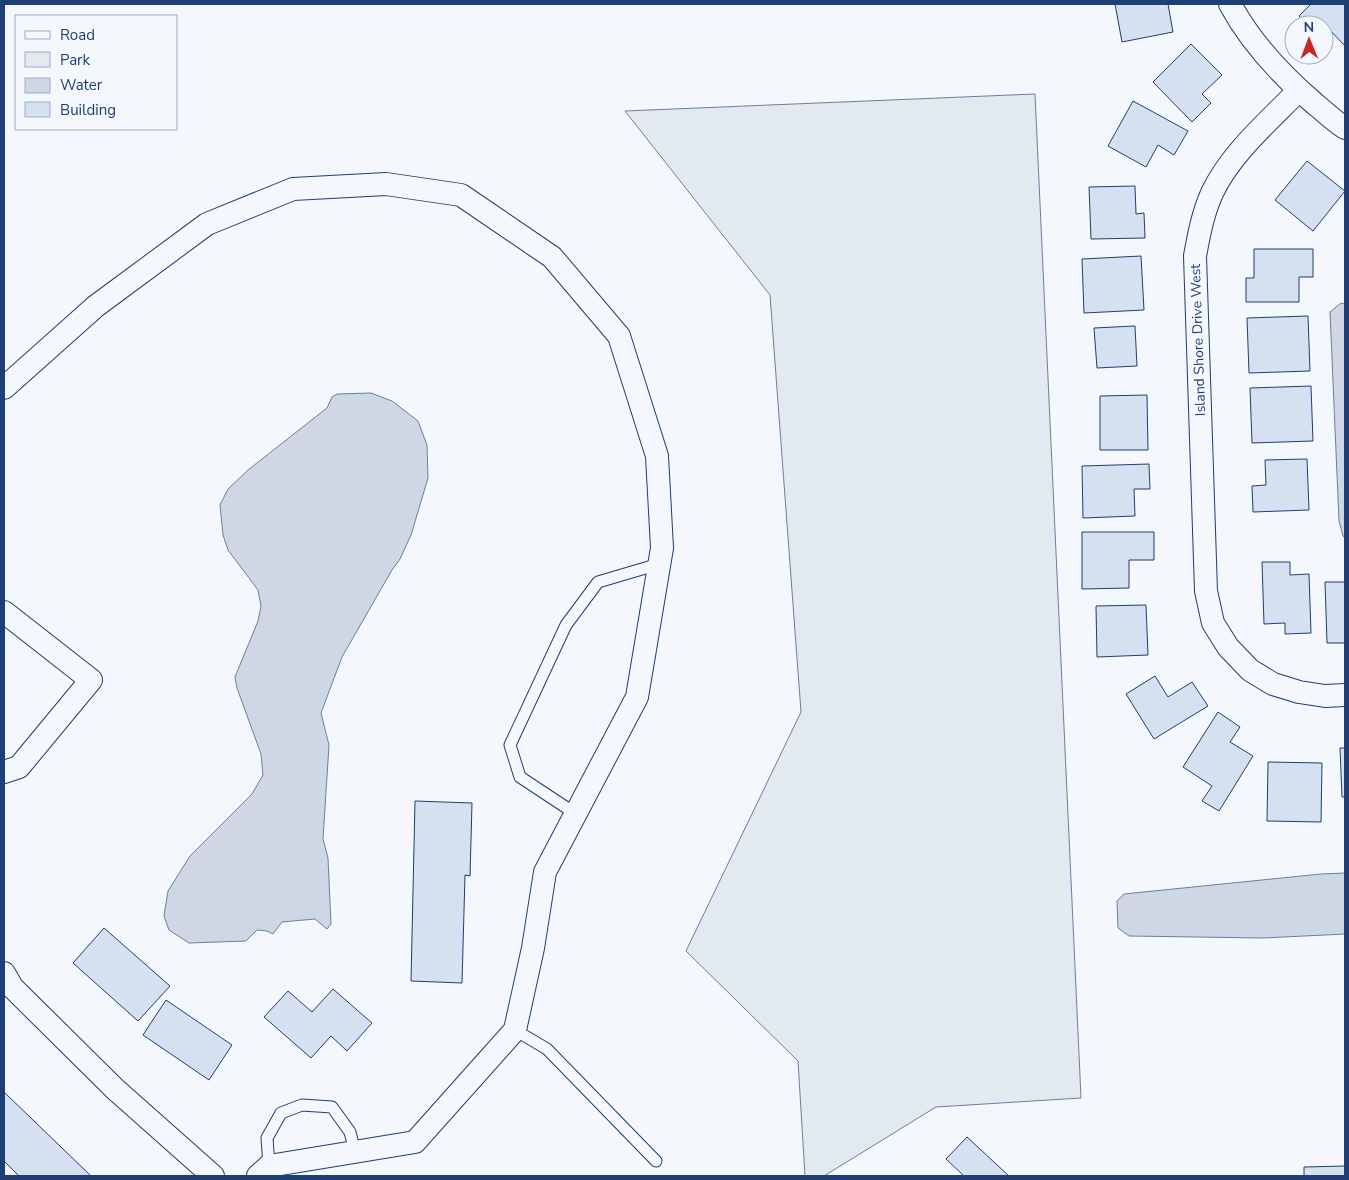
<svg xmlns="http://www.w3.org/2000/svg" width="1349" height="1180" font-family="'Nunito Sans',sans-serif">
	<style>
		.green { fill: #e3e9f0; stroke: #687fa3 }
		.water { fill: #cfd7e4; stroke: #687fa3 }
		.building { fill: #d5e0f0; stroke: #1d3f73 }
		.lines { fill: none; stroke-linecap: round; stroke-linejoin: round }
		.lane-casing { stroke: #1d3f73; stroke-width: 13 }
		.street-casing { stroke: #1d3f73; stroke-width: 24 }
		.lane { stroke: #f4f7fb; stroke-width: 11 }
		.street { stroke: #f4f7fb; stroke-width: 22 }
		.labels { text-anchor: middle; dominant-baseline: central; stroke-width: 4; stroke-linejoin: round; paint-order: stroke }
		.street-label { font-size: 14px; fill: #1d3f73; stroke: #f4f7fb }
	</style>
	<rect width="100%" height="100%" fill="#f4f7fb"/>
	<path class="green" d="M1035,94L1081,1098L936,1107L824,1176H805L798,1061L686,951L801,712L770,295L625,111Z"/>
	<path class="water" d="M1341,303L1345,304V538L1343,536L1339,521L1330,312Z
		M371,393L392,401L418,421L427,445L428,478L411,535L400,559L392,570L342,657L321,713L329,745L323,839L328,858L331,924L327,929L315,919L282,922L273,934L267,931L257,930L246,941L189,943L169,930L164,916L168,891L190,856L252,794L263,775L261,754L237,688L235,677L258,621L261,606L258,590L228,550L223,535L220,505L228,489L248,470L327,408L332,397L337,394Z
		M1345,873V934L1263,938L1129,936L1118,928L1117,901L1124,894L1321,874Z"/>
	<path class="building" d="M1115,4H1168L1173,32L1122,42Z
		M1311,4H1345V46L1328,28L1324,32V25H1308L1299,16Z
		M1191,44L1222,75L1202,94L1211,103L1192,122L1153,82Z
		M1133,101L1188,131L1174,155L1158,145L1146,167L1108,146Z
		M1307,161L1345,191L1313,231L1275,200Z
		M1135,186L1136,214L1144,213L1145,238L1091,239L1089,187Z
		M1254,249H1313V277H1299V302H1246V278H1254Z
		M1141,256L1144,310L1084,313L1082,259Z
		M1308,316L1310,371L1249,373L1247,318Z
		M1135,326L1137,366L1097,368L1094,328Z
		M1311,386L1313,441L1252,443L1250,388Z
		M1147,395L1148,450H1100V396Z
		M1307,459L1309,510L1253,512L1252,486L1266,485L1265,460Z
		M1149,464L1150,489H1134L1135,516L1083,518L1082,466Z
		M1082,532H1154V560H1129V588L1082,589Z
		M1262,562H1290V575L1309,574L1311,633L1285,634V623L1264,624Z
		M1345,570V643H1327L1325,582H1345Z
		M1146,605L1148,655L1097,657L1096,606Z
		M1155,676L1168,697L1192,682L1208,706L1154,739L1126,694Z
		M1218,712L1240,727L1230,742L1253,756L1219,811L1202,801L1212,786L1183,767Z
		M1340,748H1345V797H1342Z
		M1268,762L1322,763L1321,822L1267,821Z
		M415,801L472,803L470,876L465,875L462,983L411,981Z
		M104,928L170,986L138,1021L73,963Z
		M333,989L372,1023L347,1051L331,1036L311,1058L264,1017L288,991L312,1012Z
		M166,1000L232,1045L209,1080L143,1035Z
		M4,1092L91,1176H19L4,1161Z
		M967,1137L1009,1176H964L946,1159Z
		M1345,1166V1176H1304V1167Z"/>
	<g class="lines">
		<g class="lane-casing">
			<path id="lane" d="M576,814L520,777L510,745L566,625L598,582L659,564
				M515,1030L547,1049L656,1161
				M269,1166L267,1138L281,1113L302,1105L332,1107L350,1132L355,1152"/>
		</g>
		<g class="street-casing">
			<path id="street" d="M1230,4C1251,43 1281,75 1315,104C1325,112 1334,121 1345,128
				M1299,90C1268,122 1231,153 1212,193C1203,213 1199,234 1195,256L1206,591L1213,623L1228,647L1250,670L1273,684L1299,692L1325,696L1345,695
				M4,388L96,306L207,224L293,189L386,184L461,195L552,257L619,336L657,456L662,548L637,697L545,872L533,948L515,1030L415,1142L269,1166L258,1176
				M4,612L91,680L19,767L4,772
				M4,973L12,987L115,1089L213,1176"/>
		</g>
		<use href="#lane" class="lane"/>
		<use href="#street" class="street"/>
	</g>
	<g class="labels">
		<g class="street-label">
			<text transform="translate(1198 340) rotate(-92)">Island Shore Drive West</text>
		</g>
	</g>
	<rect width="1349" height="1180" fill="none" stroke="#1d3f73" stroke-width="10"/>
	<rect x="15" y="15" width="162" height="115" fill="#f4f7fb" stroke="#9eadc5"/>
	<rect x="25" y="31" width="25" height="8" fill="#f4f7fb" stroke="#9eadc5"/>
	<text x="60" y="40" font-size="15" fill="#1d3f73">Road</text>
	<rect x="25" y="52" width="25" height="15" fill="#e3e9f0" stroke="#9eadc5"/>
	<text x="60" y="65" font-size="15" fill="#1d3f73">Park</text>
	<rect x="25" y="78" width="25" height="15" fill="#cfd7e4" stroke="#9eadc5"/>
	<text x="60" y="90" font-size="15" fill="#1d3f73">Water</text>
	<rect x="25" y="102" width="25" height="15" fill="#d5e0f0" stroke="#9eadc5"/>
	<text x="60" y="115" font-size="15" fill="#1d3f73">Building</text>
	<g transform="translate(1309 40) rotate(359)"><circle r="24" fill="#f4f7fb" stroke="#9eadc5"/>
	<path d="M0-4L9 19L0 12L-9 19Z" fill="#c62828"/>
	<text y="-8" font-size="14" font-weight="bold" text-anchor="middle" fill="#1d3f73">N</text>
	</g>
</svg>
